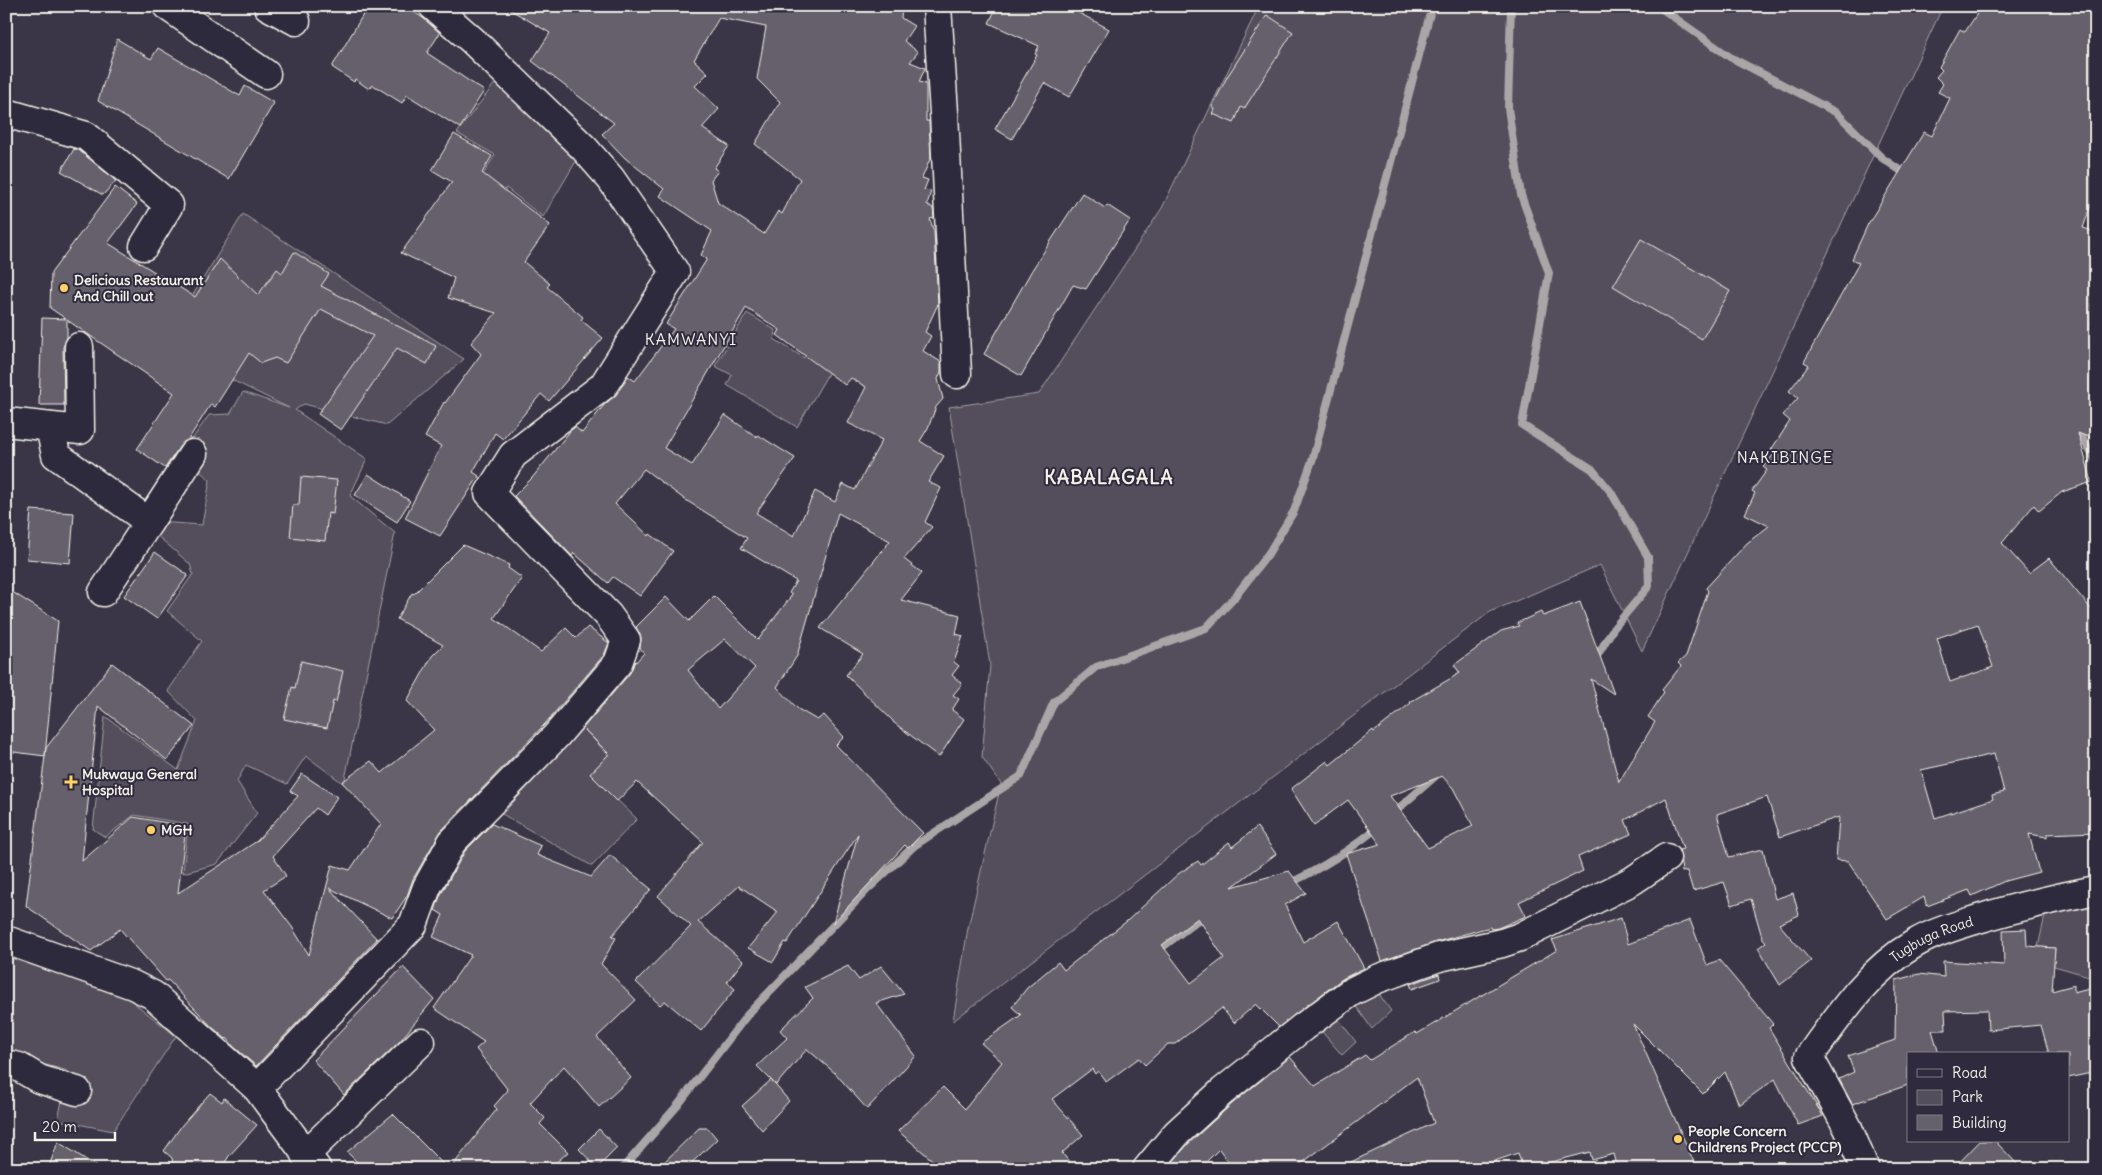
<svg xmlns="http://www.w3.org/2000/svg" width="2102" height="1175" font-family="Delius,sans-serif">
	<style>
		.green { fill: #534e5c; stroke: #a4a0a2 }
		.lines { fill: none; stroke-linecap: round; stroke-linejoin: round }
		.stream { stroke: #aaa6a7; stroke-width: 8 }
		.building { fill: #65616c; stroke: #f4f1e8; fill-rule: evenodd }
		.minor-casing { stroke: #f4f1e8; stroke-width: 31 }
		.minor { stroke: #2f2a3d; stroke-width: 28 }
		.poi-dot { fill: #ffd166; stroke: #2f2a3d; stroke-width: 2 }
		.labels { text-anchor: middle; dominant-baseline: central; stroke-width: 4; stroke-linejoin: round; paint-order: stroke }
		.poi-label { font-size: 14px; font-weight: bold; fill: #f4f1e8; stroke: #2f2a3d; text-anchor: start }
		.street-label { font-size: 14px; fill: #f4f1e8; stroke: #2f2a3d }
		.quarter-label { font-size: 16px; letter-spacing: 1px; fill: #f4f1e8; stroke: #2f2a3d }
		.district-label { font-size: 19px; font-weight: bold; letter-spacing: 1px; fill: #f4f1e8; stroke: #2f2a3d }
	</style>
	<rect width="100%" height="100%" fill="#3b3647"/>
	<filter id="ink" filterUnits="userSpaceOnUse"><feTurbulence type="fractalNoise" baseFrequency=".02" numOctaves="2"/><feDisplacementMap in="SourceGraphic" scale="10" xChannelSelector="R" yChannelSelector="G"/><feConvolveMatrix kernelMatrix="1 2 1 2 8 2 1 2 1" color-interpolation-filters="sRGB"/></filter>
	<g filter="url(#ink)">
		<path class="green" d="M1259,6H1943L1642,651L1600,565L1490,612L953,1021L968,928L1001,784L982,757L990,665L949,407L1039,394L1162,208Z
			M495,83L582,151L543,217L506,188L483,218L468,199L495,155L457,133Z
			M243,214L464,359L387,425L304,404L295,410L367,459L350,496L395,533L344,784L306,756L287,784L246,765L237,781L257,813L217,864L183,873L188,824L134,815L105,837L93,829L105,716L178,770L197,721L168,691L202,641L167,611L193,574L190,564L154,533L158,522L202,525L210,480L181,455L209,415L230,414L243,392L289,408L195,362L170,332Z
			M747,313L775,330L774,339L804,358L822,330L844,346L797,427L727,385L732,375L715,366Z
			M583,728L608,755L590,774L637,819L592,866L502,814Z
			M2096,902V978L2054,966L2055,948L2038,947L2046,911Z
			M6,955L120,992L176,1036L113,1131L58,1120L68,1071L6,1054Z
			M1372,984L1391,1011L1372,1029L1351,999Z
			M1333,1012L1356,1042L1342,1055L1317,1026Z"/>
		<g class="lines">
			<path class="stream" d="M1511,6L1508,108L1521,195L1549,273L1522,425L1592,469L1611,492L1648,557L1649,586L1613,629L1594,661
				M1658,6L1730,57L1837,113L1882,158L1907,175
				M2075,426L2096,461
				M2096,502V510
				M1391,815L1439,773
				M1288,884C1320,869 1351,850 1379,826
				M1156,952L1203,916L1208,915
				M622,1169L678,1105L748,1014L868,889L914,846L1021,776L1054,702L1096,667L1206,628L1234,598L1268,554L1294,511L1313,458L1432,6"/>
		</g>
		<path class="building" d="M371,6H405L423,18L440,33L427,53L484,91L460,128L407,95L402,103L373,85L369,89L355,79L354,82L332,67L364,13L366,14Z
			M504,6H902L901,18L914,26L904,41L918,52L910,62L925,68L919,82L926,84V121H929L931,157L922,178L928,180L924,190L931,191L927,205L933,208L934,218L930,219L934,232L938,304L925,332L931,336L923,351L941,362V372L938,379L943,399L936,407L928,428L920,441L944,456L928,482L941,488L925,522L932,527L904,559L922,573L901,600L960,615L956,634L963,636L954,662L959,666L952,675L962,684L953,695L959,699L952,710L964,719L939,757L893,722V721L846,675L863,654L820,628L890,541L838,513L797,656L777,687L798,709L817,720L824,715L844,737L836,745L923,833L908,848L905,845L833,923L858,834L787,943L785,942L773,962L748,948L778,912L739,886L698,922L743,961L727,982L735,989L701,1031L665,1001L660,1005L636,982L691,926L658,896L703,842L637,782L617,801L590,774L609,754L583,728L630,673L635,661L636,662L644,653L640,648L641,637L636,627L666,597L689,621L714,596L758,640L792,595L789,593L796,581L741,548L747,538L684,499L644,469L615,504L649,536L650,534L673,551L640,596L613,577L608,583L574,553L572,556L514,496L532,478L571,430L575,427L582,433L604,405L616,395L628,376L635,381L674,329L666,324L707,259L701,255L712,231L660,196L664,189L625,158L602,134L614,123L532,61L550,33ZM719,18L766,27L757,79L780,102L755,144L800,179L782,214L778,211L764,234L718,203L711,180L718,171L714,168L729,146L702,128L719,109L695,86L708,73L694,60ZM746,308L780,330L777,335L845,385L851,378L866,387L848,423L882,440L855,490L843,484L835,502L815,491L794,536L756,513L795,458L758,435L757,437L725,415L692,465L664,448ZM725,639L755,668L718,709L688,670Z
			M997,6H1066L1109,29L1069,97L1044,83L1012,139L995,129L1037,55L1035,54L1039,46L989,23Z
			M1982,6H2096V191L2083,228L2096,232V285H2094L2090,328L2096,329V440L2078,433L2092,482L2062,492L2039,511L2034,505L2002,543L2029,573L2049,558L2096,615V832L2047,834V837L2029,834L2039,872L2005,881L1972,896L1969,890L1927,906L1924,897L1887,919L1848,861L1836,860L1839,817L1780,837L1767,797L1717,814L1729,857L1763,849L1775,899L1793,893L1799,915L1779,924L1811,961L1780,985L1758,948L1766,942L1762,937L1751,899L1732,905L1724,882L1693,891L1687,871L1682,872L1679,850L1683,849L1666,798L1625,820L1631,834L1578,857L1583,871L1519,902L1526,916L1498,928L1491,929L1490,927L1436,942L1382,961L1346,854L1380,844L1348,800L1314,825L1291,789L1327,761L1330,765L1373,730L1374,732L1411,703L1410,702L1460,673L1454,665L1501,631L1519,626L1517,623L1541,612L1543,616L1580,602L1614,694L1591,679L1619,782L1655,722L1648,717L1664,692L1662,690L1681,666L1678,663L1686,656L1708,591L1706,588L1747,543L1769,526L1745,514L1755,493L1752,491L1767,470L1763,467L1775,453L1771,450L1790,421L1783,415L1798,398L1789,391L1809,365L1804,362L1859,263L1852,259L1868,224L1924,132L1932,136L1950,98L1938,92L1943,84L1936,77L1942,70L1939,67L1960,29L1965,32ZM1978,624L1993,667L1950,682L1937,638ZM1994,754L2004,792L1992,795L1993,799L1935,818L1921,770ZM1442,776L1453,788L1473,826L1428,848L1390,796Z
			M1267,15L1293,32L1244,109L1241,107L1234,123L1213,114L1215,109L1212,107L1227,77Z
			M117,39L151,59L158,48L240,96L245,86L274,103L229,179L98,101Z
			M454,134L492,156L482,173L550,225L524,262L550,284L547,287L583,317L581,320L603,338L549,401L541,394L503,439L495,433L473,472L479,476L440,536L405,518L441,446L425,437L444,402L445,403L481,354L471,343L496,313L448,298L454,278L401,253L452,182L432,170Z
			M74,149L79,150L116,181L103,195L61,171Z
			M115,187L137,204L108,243L195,297L220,259L258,295L277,269L282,273L294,252L329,274L321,286L436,346L427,364L397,348L341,430L318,414L373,336L321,309L286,363L275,358L261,363L249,353L215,407L211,404L188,440L180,446L165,468L137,449L174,393L67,320V338L63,347L64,405H39L42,318L66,319L50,308L51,273Z
			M1082,193L1105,208L1107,205L1130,220L1086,289L1073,285L1021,376L984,354L1032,270Z
			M1641,239L1730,291L1702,339L1613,286Z
			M368,474L410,501L397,522L355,495Z
			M301,477L337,480L333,514L328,513L325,541L290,537L293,505H299Z
			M31,510L74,513L70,563L27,559Z
			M463,545L509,565L508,568L522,578L494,618L541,652L566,628L576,638L588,627L609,643L604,655L544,725L441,831L413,879L407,896L392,918L329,888L377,939L256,1066L233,1046L227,1038L226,1039L212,1027L168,980L166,981L120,929L91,951L26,906L46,748L112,663L194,726L167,760L98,706L82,861L133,817L186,826L178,893L257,841L298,796L290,791L302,774L337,797L325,815L316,808L273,856L286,876L264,890L292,927L309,955L332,865L350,870L381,824L342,782L371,761L382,773L434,730L407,701L432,656L443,645L397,619L412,593L414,594Z
			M155,552L188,575L157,619L124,596Z
			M6,588L58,621L45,756L6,751Z
			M301,661L343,671L336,702L333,701L327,728L284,719L292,687L295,688Z
			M492,824L541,846L537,855L591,877L610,855L651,889L612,936L616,938L601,964L636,1000L597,1037L631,1078L599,1107L564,1066L530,1103L545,1118L540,1124L568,1152L549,1169H450L497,1109L494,1106L508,1090L476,1049L484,1042L434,1008L471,955L433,937L443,915L435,910L441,894L465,851Z
			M1257,827L1276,854L1232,887L1289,871L1306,893L1285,905L1303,942L1338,921L1364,968L1342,979L1279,1027L1256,1004L1234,1023L1222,1008L1175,1044H1168L1145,1065L1139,1058L1106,1082L1098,1071L1095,1074L1092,1069L1052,1099L1083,1135L1062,1153L1075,1169H943L898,1131L943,1087L965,1109L1002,1062L981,1043L1021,1015L1012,1007L1027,988L1058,962L1064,970L1127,921L1178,874L1198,861L1201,865L1229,842L1232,847ZM1198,918L1224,958L1191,983L1162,945Z
			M1621,918L1628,944L1690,920L1707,965L1719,960L1773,1024L1769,1028L1823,1116L1798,1125L1775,1079L1739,1105L1725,1072L1703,1094L1633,1024L1697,1169H1618L1614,1154L1592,1160L1590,1152L1524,1169H1523L1518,1153L1472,1169H1336L1434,1123L1417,1077L1294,1169H1234L1219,1149L1199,1169H1176L1171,1164L1188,1144L1233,1103L1290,1057L1315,1086L1365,1055L1370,1060L1415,1032L1417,1034L1557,950L1552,940Z
			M2026,929L2027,946L2055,948L2052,991L2074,985V992L2096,986V1072L2068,1078V1054H2049L2041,1025L1988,1030L1987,1010L1945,1011L1946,1030H1932L1939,1054H1908V1085L1852,1104L1839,1079L1854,1072L1848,1056L1895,1040L1896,980L1919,974L1944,977L1943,961L2004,965L2003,930Z
			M848,966L859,980L881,966L904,994L876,1003L916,1056L867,1109L836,1074L807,1049L776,1085L757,1066L787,1038L780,1030L813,998L805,987Z
			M403,967L434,999L400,1041L344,1095L313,1060Z
			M1439,974L1440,979L1412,989L1410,984Z
			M771,1080L789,1101L762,1130L742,1106Z
			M210,1093L222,1102L224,1098L257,1125L229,1156L221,1169H180L173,1164L172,1158L164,1151L182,1125Z
			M393,1114L448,1169H364L347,1152Z
			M699,1128H708L717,1139L685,1169H657Z
			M599,1129L617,1148L597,1168L579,1149Z
			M1980,1141H1995L2022,1169H1953Z
			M58,1142L101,1169H48Z"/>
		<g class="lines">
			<g class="minor-casing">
				<g id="minor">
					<path d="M167,6L266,74"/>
					<path d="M268,6L296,21"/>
					<path d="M937,6L944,113L957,374"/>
					<path d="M6,113L86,136L169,205L144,246"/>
					<path d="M6,422L80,430L79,347"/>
					<path d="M50,427L56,455L149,522L103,592"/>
					<path d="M149,522L193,454"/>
					<path d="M6,940L133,985L153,995L257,1088L317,1169"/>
					<path d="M6,1064L19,1067L39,1079L77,1091"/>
					<path d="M257,1088L413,925L427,887L452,842L556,736L618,663L626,640L608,615L489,493L513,455L603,386L675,272L611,179L584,148L472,40L433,6"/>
					<path d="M305,1155L421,1042"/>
					<path d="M1147,1169L1177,1133L1223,1091L1303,1027L1351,992L1377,979L1439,957L1502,943L1520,937L1632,881L1666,858"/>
					<path id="s1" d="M1865,1169L1848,1128L1809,1057C1839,1015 1869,970 1914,944C1934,932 1956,926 1978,919C2017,907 2056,898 2096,890"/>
				</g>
			</g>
			<use href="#minor" class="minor"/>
		</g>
	</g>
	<g class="poi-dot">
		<circle cx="64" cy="288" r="5"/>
		<path d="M68.5 774.5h5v5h5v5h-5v5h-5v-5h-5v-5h5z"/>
		<circle cx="151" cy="830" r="5"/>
		<circle cx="1678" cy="1139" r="5"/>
	</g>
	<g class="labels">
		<g class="poi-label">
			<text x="74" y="280">Delicious Restaurant<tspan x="74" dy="16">And Chill out</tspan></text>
			<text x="82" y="774">Mukwaya General<tspan x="82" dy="16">Hospital</tspan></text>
			<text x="161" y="830">MGH</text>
			<text x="1688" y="1131">People Concern<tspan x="1688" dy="16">Childrens Project (PCCP)</tspan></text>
		</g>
		<g class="street-label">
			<text stroke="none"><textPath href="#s1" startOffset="299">Tugbuga Road</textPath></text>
		</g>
		<g class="quarter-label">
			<text x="691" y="339">KAMWANYI</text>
			<text x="1785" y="457">NAKIBINGE</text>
		</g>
		<g class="district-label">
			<text x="1109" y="477">KABALAGALA</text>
		</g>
	</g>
	<rect width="2102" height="1175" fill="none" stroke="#2f2a3d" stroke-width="25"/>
	<rect x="12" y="12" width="2077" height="1150" fill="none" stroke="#f4f1e8" stroke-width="2" filter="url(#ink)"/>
	<rect x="1907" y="1052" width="162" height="90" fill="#2f2a3d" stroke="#7e7a81"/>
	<rect x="1917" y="1069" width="25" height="8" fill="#2f2a3d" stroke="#7e7a81"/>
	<text x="1952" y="1078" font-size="15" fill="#f4f1e8">Road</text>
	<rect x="1917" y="1090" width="25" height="15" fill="#534e5c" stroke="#7e7a81"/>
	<text x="1952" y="1102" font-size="15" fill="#f4f1e8">Park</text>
	<rect x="1917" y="1115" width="25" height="15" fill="#65616c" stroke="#7e7a81"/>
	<text x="1952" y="1128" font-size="15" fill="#f4f1e8">Building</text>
	<path d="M35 1132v8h80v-8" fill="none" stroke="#f4f1e8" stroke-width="2.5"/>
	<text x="42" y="1132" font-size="15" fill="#f4f1e8" stroke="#2f2a3d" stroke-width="4" paint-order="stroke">20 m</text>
</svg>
